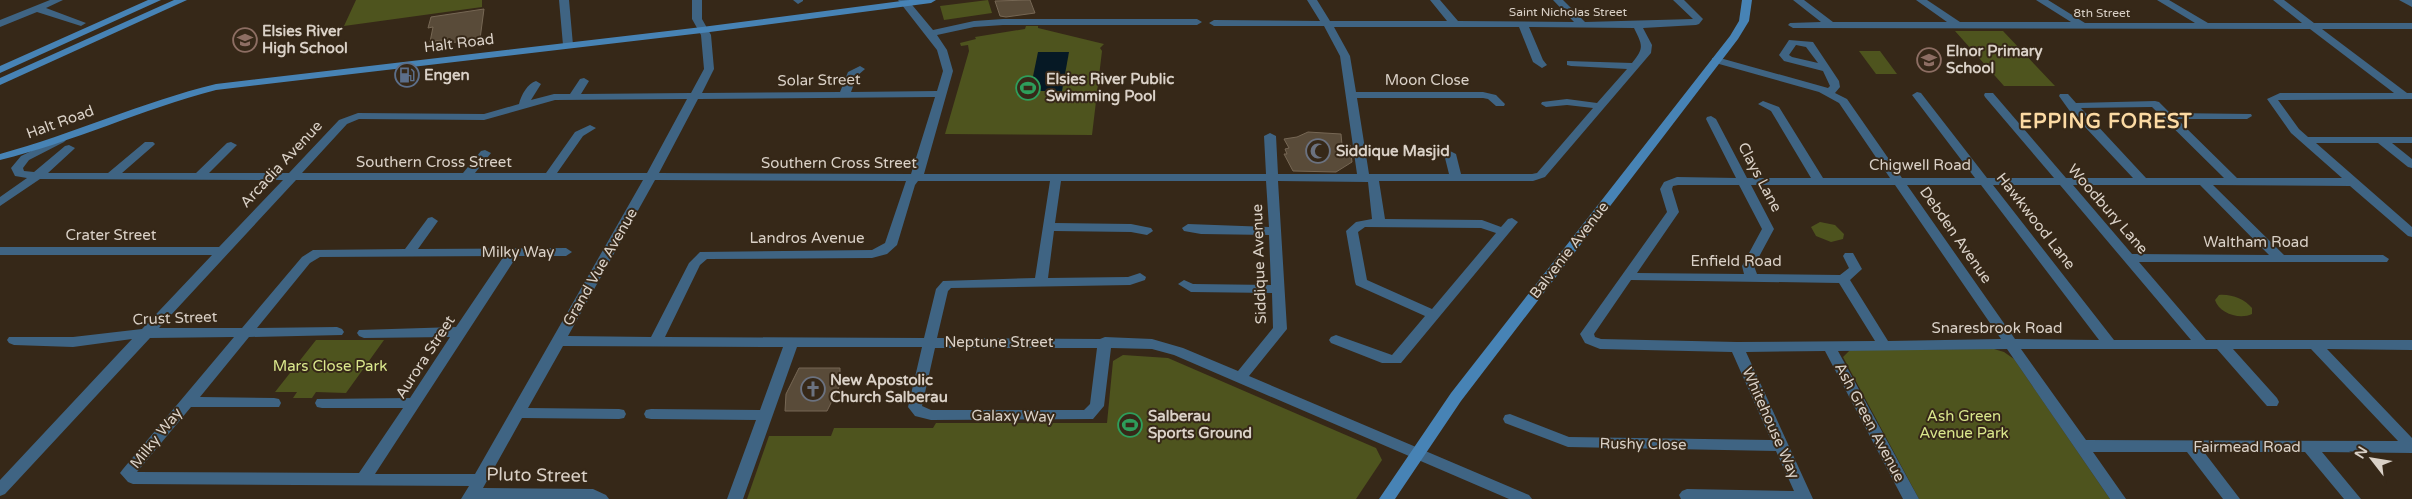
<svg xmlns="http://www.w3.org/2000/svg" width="2412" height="499" font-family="'Varela Round',sans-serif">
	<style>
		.green { fill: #4e541e }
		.water { fill: #061925 }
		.building { fill: #594b39; stroke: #766754 }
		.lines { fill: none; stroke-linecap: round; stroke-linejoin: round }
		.street { fill: #3f6483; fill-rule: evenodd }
		.secondary { fill: #4783b5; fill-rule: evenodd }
		.labels { text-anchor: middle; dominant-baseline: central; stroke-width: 4; stroke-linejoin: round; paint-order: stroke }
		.far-street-label { font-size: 12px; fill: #dad1c7; stroke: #362818 }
		.poi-label { font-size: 15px; font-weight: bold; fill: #dad1c7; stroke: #362818; text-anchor: start }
		.street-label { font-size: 15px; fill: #dad1c7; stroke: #362818 }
		.park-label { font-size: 15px; fill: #dae78c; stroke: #362818 }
		.near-street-label { font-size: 18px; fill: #dad1c7; stroke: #362818 }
		.district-label { font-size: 20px; font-weight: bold; letter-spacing: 1px; fill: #fcdaa3; stroke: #362818 }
	</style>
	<rect width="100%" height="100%" fill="#362818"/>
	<path class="green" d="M356,0H482V7L344,26Z
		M988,0L992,13L944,20L940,6Z
		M1026,26H1038V28L1104,44L1100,48L1102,51L1092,135L945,134L969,51L968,45L961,46L960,43L976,39L975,37L1025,29Z
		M1955,31H2003L2055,86H2004Z
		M1859,51H1880L1897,74H1876Z
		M1820,222L1835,225L1844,234L1843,239L1831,242L1816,236L1811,227Z
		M2219,295C2232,294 2244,299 2252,308V314C2239,320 2219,313 2215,300Z
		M316,340H384L346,393L316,392L312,398H293L297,392H275Z
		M1994,349L2004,352L2014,359L2110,499H1919L1843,357L1850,350Z
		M1123,355L1168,358L1376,448L1382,460L1356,499H747L769,436H831L834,428H933L936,423H1107L1113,361Z"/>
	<path class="water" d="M1038,52H1069L1062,91H1030Z"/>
	<path class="building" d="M1030,0L1035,13L1006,17L1000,16L995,1Z
		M484,9L480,39L441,44L442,40L430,42L433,27L428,28L431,17Z
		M1308,132L1341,134L1342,145H1350L1352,162L1336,172L1293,171L1284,154H1287L1285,149L1289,148L1284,139L1297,137Z
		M799,368H840V385L827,411H785L786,394Z"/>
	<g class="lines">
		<path class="street" d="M50,0H63L46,8L86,23L81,26L37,12L0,27V20Z
			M559,0H569L573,45L568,48L563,45Z
			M692,0H702V19L711,35L714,69L702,93L840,92L848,72L860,66L865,69L857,76L851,92L937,91L943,71L937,50L898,0H908L933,30L974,21L1003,19H1197L1202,22L1197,25H1003L974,27L937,35L947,50L953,71L924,174H1266L1264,136L1270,133L1276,136L1278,174H1357L1340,56L1324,26H1214L1209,23L1214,20L1320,21L1307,0H1317L1330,21H1447L1430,0H1440L1458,21L1574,22L1553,0H1563L1585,22L1693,19L1673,0H1684L1703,19L1699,24L1696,25L1643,28L1652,45L1651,53L1545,177L1533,181H1379L1385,219L1482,220L1501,227L1508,219L1512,218L1518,222L1401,363H1382L1331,343L1329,340L1331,337L1336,335L1392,355L1425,316L1356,285L1355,282L1346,231L1356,222L1372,219L1368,182L1278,181L1287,329L1249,376L1529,495L1532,499H1509L1174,355L1152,349L1111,348L1104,406L1093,419L931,420L915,416L908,407L922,347H797L743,499H727L756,420L651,419L646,418L644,414L646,410L651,409L760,410L783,347L563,346L528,408L619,409L624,410L626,414L624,418L619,419L522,418L483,488L593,489L606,495L609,499H461L469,486L133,484L128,482L120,473L123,469L234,337L150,338L5,494L0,496V480L132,339L73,347L14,345L9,343L7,340L9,337H73L142,329L212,255H0V247H219L283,180L40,179L0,206V197L27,178L15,176L11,168L21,156L60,137L64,138L66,140L64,142L29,160L23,168L24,171L34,172L65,146L69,145L75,148L73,150L48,173H108L145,142H153L155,144L153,146L122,173H196L227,143L231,142L237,145L209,173H289L339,120L358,113L484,114L519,104C521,95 528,83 536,81L541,84L531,100L554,94H570L580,79L584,78L589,81L581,94L691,93L704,69L701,35L692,19ZM1334,27H1519L1533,62L1542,68L1547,65L1543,60L1529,27L1634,28C1642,45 1645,47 1632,63L1567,61V65L1571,66L1627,69L1597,103L1567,99L1542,102L1541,104L1546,107L1567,105L1593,108L1537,173L1532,174H1461L1456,154L1450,151L1444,154L1449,174H1369L1357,98H1483L1488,99L1496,106H1504L1505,104L1496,95L1483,92H1356L1350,56ZM935,97L911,174L659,173L698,99ZM687,99L647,173H557L583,136L596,128L590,125L575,132L546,173H475L491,153L485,150L481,151L463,173H302L347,124L359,119L484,120L555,100ZM296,180H643L475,474H375L517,256H566L572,252L566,248L418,249L438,221L432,217L428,218L405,249L313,250L302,257L242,328H159ZM655,180L906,181L885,243L872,250L700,252L689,263L651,337L568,336ZM918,181H1050L1035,278L943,281L936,289L924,338L665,337L700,265L707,259L872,258L887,254L897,245L915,185ZM1061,181H1266L1269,227L1188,224L1182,228L1184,231L1201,234L1269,235L1271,285L1193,284L1184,280L1178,284L1191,292L1272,293L1273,328L1238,371L1183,348L1152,339L1105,337L1100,339L937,338L948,291L951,288L1130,285L1145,280L1146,277L1140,273L1128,277L1048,278L1054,231L1131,232L1147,235L1153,231L1151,228L1131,224L1055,223ZM1365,227L1481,228L1496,233L1432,309L1367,280L1358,232ZM504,256L456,327L359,330L357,333L359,336L364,338L450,337L410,398L317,399L315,403L317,407L322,408H403L359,473L137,472L191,407H279L281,403L279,399L274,398L200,397L249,337L342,335L344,332L342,329L337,327L257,328L310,263L320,257ZM935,348H1097L1090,404L1084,410H931L922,406Z
			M793,0H803V1L798,4Z
			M1793,0H1804L1833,22H1947L1916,0H1927L1960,22H2071L2036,0H2048L2085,23H2195L2157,0H2169L2208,23H2302L2273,0H2284L2314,23H2412V29H2322L2407,93H2412V99L2278,100L2299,129L2308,137H2412V143H2392L2412,159V168L2408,167L2378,143H2316L2412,227V237L2408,236L2350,186L2213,185L2284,255H2383L2389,259L2387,262H2139L2206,340H2412V350L2327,349L2412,438V453L2322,452L2361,499H2344L2305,452H2204L2240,499H2223L2187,452H2093L2126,499H2110L2007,349L1838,351L1919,499H1903L1825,351L1746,352L1813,499H1681L1679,495L1682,491L1687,489L1794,491L1776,451L1568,447L1505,423L1503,419L1505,415L1510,414L1569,437L1771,440L1732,352L1600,349L1585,343L1580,334L1667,212L1660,189L1664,182L1677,177L1736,178L1706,119L1707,117L1711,116L1716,119L1747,178H1811L1771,111L1758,104L1763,101L1779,107L1823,178H1890L1839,103L1819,92L1712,62V58H1720L1828,88L1830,86L1823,71L1784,61L1779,55L1789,40L1813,42L1839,81L1840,87L1835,93L1847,99L1902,178H1975L1912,95L1917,92L1921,93L1987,178H2054L1985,97L1984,95L1985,93H1993L2066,178H2133L2069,110L2059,96L2060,94H2068L2076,103L2155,101L2159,102L2170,113L2251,114L2252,116L2247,119H2177L2237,178H2342L2291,133L2267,99L2280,93H2394L2310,29L1793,28L1788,25L1790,23L1821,22ZM1796,45L1806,47L1818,63L1792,57L1789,55ZM2152,107L2224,178H2146L2081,108ZM1678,185H1739L1762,229L1742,266L1744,274L1637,273L1679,212L1672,189L1673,186ZM1751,185H1895L2001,339L1888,341L1850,280L1862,269L1853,253H1845L1843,256L1849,268L1840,275L1757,274L1754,266L1774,229ZM1907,185H1981L2099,340L2015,339ZM1993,185H2060L2191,340H2114ZM2073,185H2200L2269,255L2132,254ZM1631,280L1839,283L1875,341L1737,342L1601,339L1595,337L1594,334ZM2021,349H2217L2267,406H2277L2279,402L2277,398L2233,349H2311L2398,441L2086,440Z
			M2399,0H2412V7Z"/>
		<path class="secondary" d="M148,0H161L0,73V66Z
			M174,0H187L0,85V78Z
			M909,0H936L931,3L702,33L216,90C142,109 74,142 0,160V154C73,134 142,102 216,84L702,27Z
			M1742,0H1752L1749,21L1738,39L1461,401L1395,499H1379L1451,393L1730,36L1739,21Z"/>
	</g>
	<defs>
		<g id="school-ring" transform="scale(1.25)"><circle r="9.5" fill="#362818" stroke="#8d6e63" stroke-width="1.5"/><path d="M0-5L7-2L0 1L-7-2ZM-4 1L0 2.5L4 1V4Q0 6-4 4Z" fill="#8d6e63"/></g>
		<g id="fuel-ring" transform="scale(1.25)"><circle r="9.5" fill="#362818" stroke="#5c6f8a" stroke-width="1.5"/><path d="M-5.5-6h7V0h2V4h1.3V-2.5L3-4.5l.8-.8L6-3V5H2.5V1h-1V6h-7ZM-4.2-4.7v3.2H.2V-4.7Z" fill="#5c6f8a"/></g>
		<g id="stadium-ring" transform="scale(1.25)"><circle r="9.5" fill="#362818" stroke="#2e9e5b" stroke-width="1.5"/><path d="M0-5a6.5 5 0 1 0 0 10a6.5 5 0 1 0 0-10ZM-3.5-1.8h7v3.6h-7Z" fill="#2e9e5b"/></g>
		<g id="mosque-ring" transform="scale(1.25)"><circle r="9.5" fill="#362818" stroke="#6b7280" stroke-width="1.5"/><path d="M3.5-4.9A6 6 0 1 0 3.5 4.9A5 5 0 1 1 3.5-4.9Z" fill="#6b7280"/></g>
		<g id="church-ring" transform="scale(1.25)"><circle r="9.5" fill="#362818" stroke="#6b7280" stroke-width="1.5"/><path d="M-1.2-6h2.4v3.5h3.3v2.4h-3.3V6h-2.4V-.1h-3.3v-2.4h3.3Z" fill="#6b7280"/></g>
	</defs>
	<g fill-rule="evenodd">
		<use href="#school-ring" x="245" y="40"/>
		<use href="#school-ring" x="1929" y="60"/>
		<use href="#fuel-ring" x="407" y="75"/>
		<use href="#stadium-ring" x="1028" y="88"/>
		<use href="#mosque-ring" x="1318" y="151"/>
		<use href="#church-ring" x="813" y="389"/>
		<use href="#stadium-ring" x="1130" y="425"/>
	</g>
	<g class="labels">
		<g class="far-street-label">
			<text x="1568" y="12">Saint Nicholas Street</text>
			<text x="2102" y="13">8th Street</text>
		</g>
		<g class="poi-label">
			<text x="262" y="31">Elsies River<tspan x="262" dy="17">High School</tspan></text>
			<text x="1946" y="51">Elnor Primary<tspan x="1946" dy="17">School</tspan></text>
			<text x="424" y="75">Engen</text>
			<text x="1046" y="79">Elsies River Public<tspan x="1046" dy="17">Swimming Pool</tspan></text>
			<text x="1336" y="151">Siddique Masjid</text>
			<text x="830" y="380">New Apostolic<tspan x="830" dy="17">Church Salberau</tspan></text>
			<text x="1148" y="416">Salberau<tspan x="1148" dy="17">Sports Ground</tspan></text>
		</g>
		<g class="street-label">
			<text transform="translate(459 43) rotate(-7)">Halt Road</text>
			<text transform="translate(819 80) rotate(-1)">Solar Street</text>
			<text x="1427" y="80">Moon Close</text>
			<text transform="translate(60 122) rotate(-20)">Halt Road</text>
			<text x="434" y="162">Southern Cross Street</text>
			<text x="839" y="163">Southern Cross Street</text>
			<text transform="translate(281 164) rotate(-47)">Arcadia Avenue</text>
			<text x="1920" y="165">Chigwell Road</text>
			<text transform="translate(1760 177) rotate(62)">Clays Lane</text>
			<text transform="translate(2108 209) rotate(49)">Woodbury Lane</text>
			<text transform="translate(2036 221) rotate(52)">Hawkwood Lane</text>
			<text x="111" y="235">Crater Street</text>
			<text transform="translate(1956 235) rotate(55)">Debden Avenue</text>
			<text x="807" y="238">Landros Avenue</text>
			<text x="2256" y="242">Waltham Road</text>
			<text transform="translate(1569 250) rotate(-52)">Balvenie Avenue</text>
			<text x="518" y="252">Milky Way</text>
			<text x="1736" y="261">Enfield Road</text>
			<text transform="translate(1259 264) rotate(-92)">Siddique Avenue</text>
			<text transform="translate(600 267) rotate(-60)">Grand Vue Avenue</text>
			<text transform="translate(175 318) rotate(-2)">Crust Street</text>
			<text x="1997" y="328">Snaresbrook Road</text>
			<text x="999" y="342">Neptune Street</text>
			<text transform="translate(425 357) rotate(-57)">Aurora Street</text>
			<text transform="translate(1013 416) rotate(1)">Galaxy Way</text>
			<text transform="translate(1870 422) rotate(62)">Ash Green Avenue</text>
			<text transform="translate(1771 423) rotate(66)">Whitehouse Way</text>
			<text transform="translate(156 438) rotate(-51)">Milky Way</text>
			<text transform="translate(1643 444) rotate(1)">Rushy Close</text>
			<text x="2247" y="447">Fairmead Road</text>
		</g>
		<g class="park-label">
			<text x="330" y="366">Mars Close Park</text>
			<text x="1964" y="416">Ash Green<tspan x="1964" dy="17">Avenue Park</tspan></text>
		</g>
		<g class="near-street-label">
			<text transform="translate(537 475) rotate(1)">Pluto Street</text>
		</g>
		<g class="district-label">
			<text x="2106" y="122">EPPING FOREST</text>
		</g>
	</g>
	<g transform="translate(2372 459) rotate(301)" stroke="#362818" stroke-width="4" paint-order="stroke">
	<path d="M0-4L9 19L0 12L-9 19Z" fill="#dad1c7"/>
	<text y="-8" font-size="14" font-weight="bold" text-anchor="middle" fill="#dad1c7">N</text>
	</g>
</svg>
